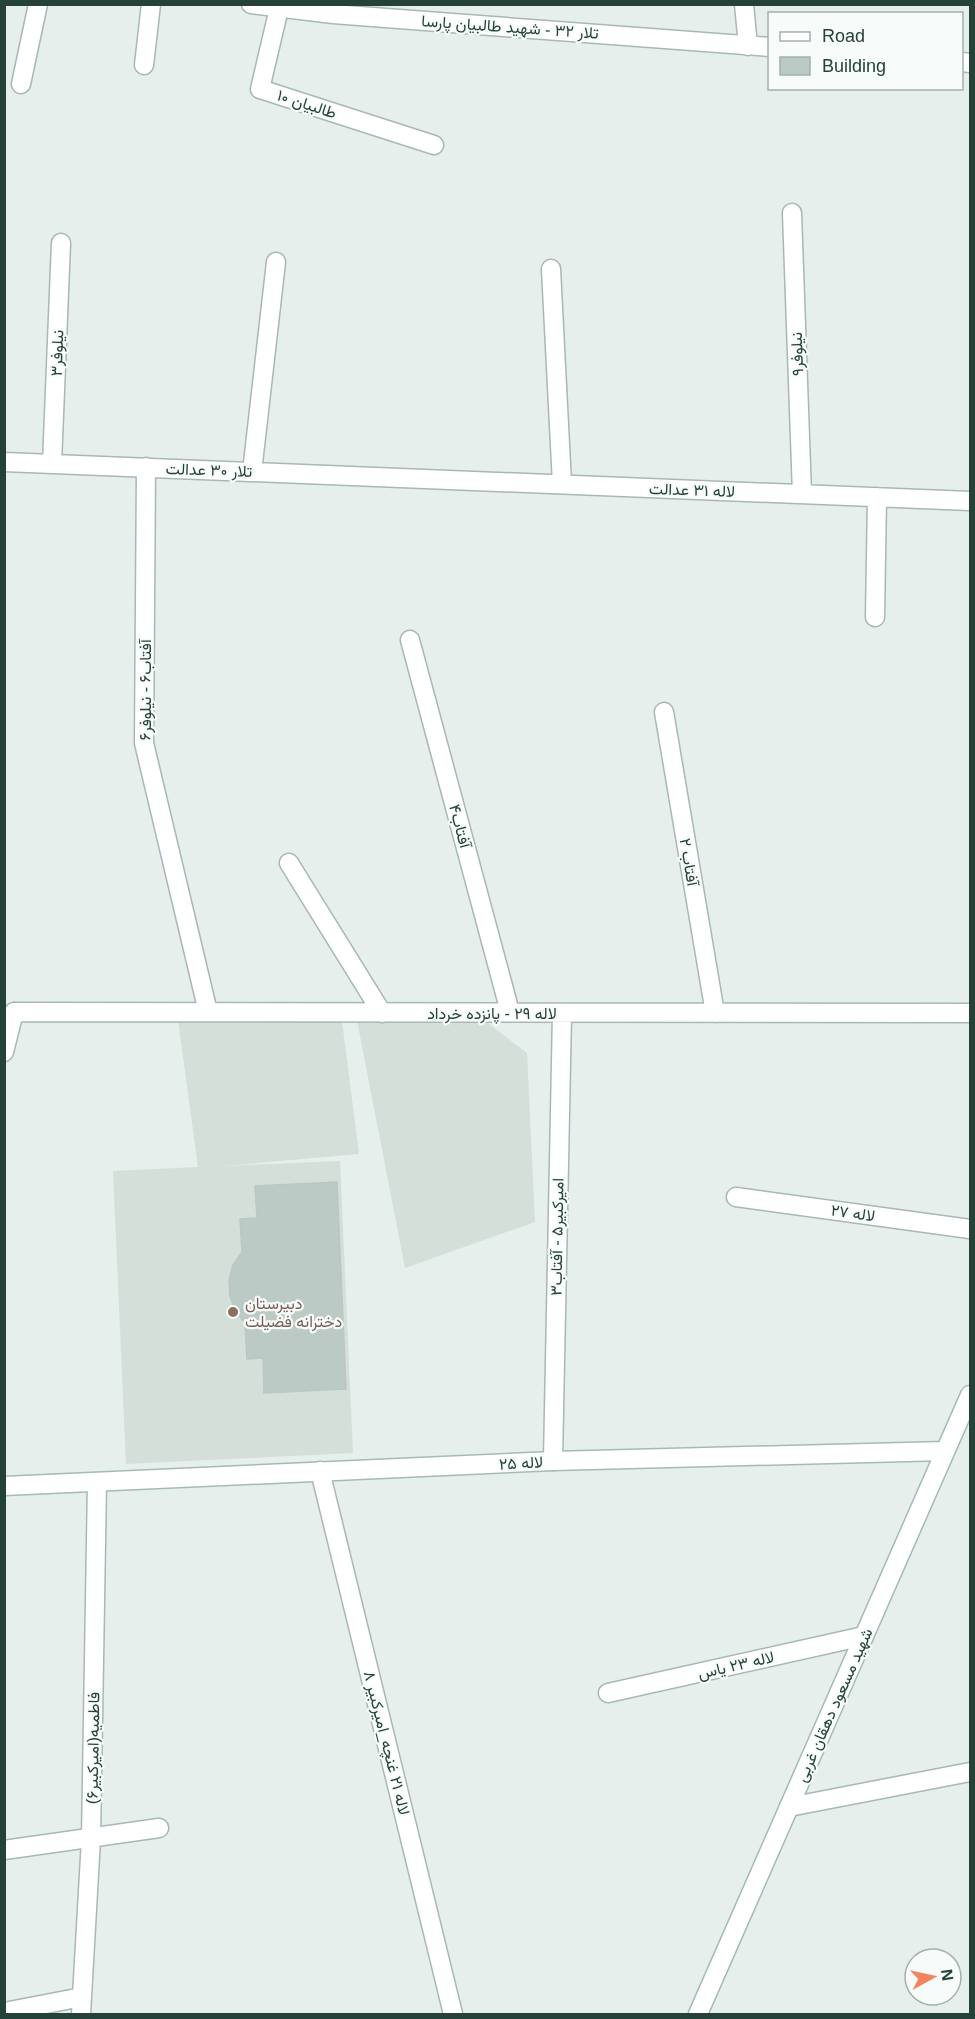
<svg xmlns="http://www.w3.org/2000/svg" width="975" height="2019" font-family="Arial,Vazirmatn,sans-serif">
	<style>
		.built { fill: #d4dfda }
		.building { fill: #bbcac4; stroke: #b8c9c2; stroke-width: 1.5 }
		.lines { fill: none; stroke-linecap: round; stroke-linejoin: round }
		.street-casing { stroke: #a8b8b2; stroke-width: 21 }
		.secondary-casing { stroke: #a4bbb3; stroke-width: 21 }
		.street { stroke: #fff; stroke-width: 18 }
		.secondary { stroke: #fff; stroke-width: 18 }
		.education-dot { fill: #8d6e63; stroke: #f7fbf9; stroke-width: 2 }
		.labels { text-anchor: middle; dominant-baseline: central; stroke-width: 4.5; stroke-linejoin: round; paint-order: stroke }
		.street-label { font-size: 16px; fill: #24423a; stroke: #f7fbf9 }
		.education-label { font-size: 16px; fill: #785e54; stroke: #f7fbf9; text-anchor: start }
	</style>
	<rect width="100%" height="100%" fill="#e6efeb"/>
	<path class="built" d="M354,1005L471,1010L527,1053L535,1222L405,1268Z
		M177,1013H341L359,1154L224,1166L340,1161L353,1453L126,1464L113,1171L198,1167Z"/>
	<path class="building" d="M337,1182L346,1389L264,1393L263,1358L247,1359L245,1323L235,1311L230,1296L229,1280L233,1265L242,1252L240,1219L257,1218L255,1186Z"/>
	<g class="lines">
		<g class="street-casing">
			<path id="street" d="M251,4L333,14L770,47
				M280,4L260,89L434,145
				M744,4L748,46
				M962,62L970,63
				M144,65L151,4
				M21,84L38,4
				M792,213L802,494
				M551,269L562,484
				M4,462L970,501
				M52,464L61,243
				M146,467L144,743L208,1012
				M252,472L276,262
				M875,617L877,497
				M410,640L510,1012
				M664,712L715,1013
				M289,863L382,1013
				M14,1012L970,1013
				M4,1052L14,1012
				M736,1197L970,1229
				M553,1461L562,1013
				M320,1471L453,2014
				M608,1693L864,1636
				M789,1807L970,1772
				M4,1850L159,1828
				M4,2012L82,1997
				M81,2014L91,1839L97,1482"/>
		</g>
		<g class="secondary-casing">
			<path id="secondary" d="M4,1486L553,1461L945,1451
				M698,2014L970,1395"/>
		</g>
		<use href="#street" class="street"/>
		<use href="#secondary" class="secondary"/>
	</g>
	<circle class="education-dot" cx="233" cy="1312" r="6"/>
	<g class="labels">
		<g class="street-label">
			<text transform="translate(510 27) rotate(4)">تلار ۳۲ - شهید طالبیان پارسا</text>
			<text transform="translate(307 104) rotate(18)">طالبیان ۱۰</text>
			<text transform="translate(57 353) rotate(-88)">نیلوفر۳</text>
			<text transform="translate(797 354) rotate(-92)">نیلوفر۹</text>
			<text transform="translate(209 470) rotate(2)">تلار ۳۰ عدالت</text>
			<text transform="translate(692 490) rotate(2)">لاله ۳۱ عدالت</text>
			<text transform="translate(145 690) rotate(-90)">آفتاب۶ - نیلوفر۶</text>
			<text transform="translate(460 826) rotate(75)">آفتاب۴</text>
			<text transform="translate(689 862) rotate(80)">آفتاب ۲</text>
			<text x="492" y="1013">لاله ۲۹ - پانزده خرداد</text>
			<text transform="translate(853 1213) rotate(8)">لاله ۲۷</text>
			<text transform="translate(557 1237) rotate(-89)">امیرکبیر۵ - آفتاب۳</text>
			<text transform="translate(521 1463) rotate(-3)">لاله ۲۵</text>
			<text transform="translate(736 1665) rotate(-13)">لاله ۲۳ یاس</text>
			<text transform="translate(834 1705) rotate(-66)">شهید مسعود دهقان غربی</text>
			<text transform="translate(387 1743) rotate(76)">لاله ۲۱ غنچه_امیرکبیر ۸</text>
			<text transform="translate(93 1748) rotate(-89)">فاطمیه(امیرکبیر۶)</text>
		</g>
		<g class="education-label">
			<text x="245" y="1303">دبیرستان<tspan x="245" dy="18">دخترانه فضیلت</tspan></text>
		</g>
	</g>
	<rect width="975" height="2019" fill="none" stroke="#24423a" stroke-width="12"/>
	<rect x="768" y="12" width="195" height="78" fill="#f7fbf9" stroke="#a3b1ad" stroke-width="1.5"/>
	<rect x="780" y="32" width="30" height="9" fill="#ffffff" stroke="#a3b1ad" stroke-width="1.5"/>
	<text x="822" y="42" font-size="18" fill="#24423a">Road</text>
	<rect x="780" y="57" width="30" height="18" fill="#bbcac4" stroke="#a3b1ad" stroke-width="1.5"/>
	<text x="822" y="72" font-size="18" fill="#24423a">Building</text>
	<g transform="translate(933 1977) rotate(82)"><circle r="28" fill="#f7fbf9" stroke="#a3b1ad" stroke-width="1.5"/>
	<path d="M0-4.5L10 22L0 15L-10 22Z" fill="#f4845f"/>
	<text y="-9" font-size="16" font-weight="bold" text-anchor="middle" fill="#24423a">N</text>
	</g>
</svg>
